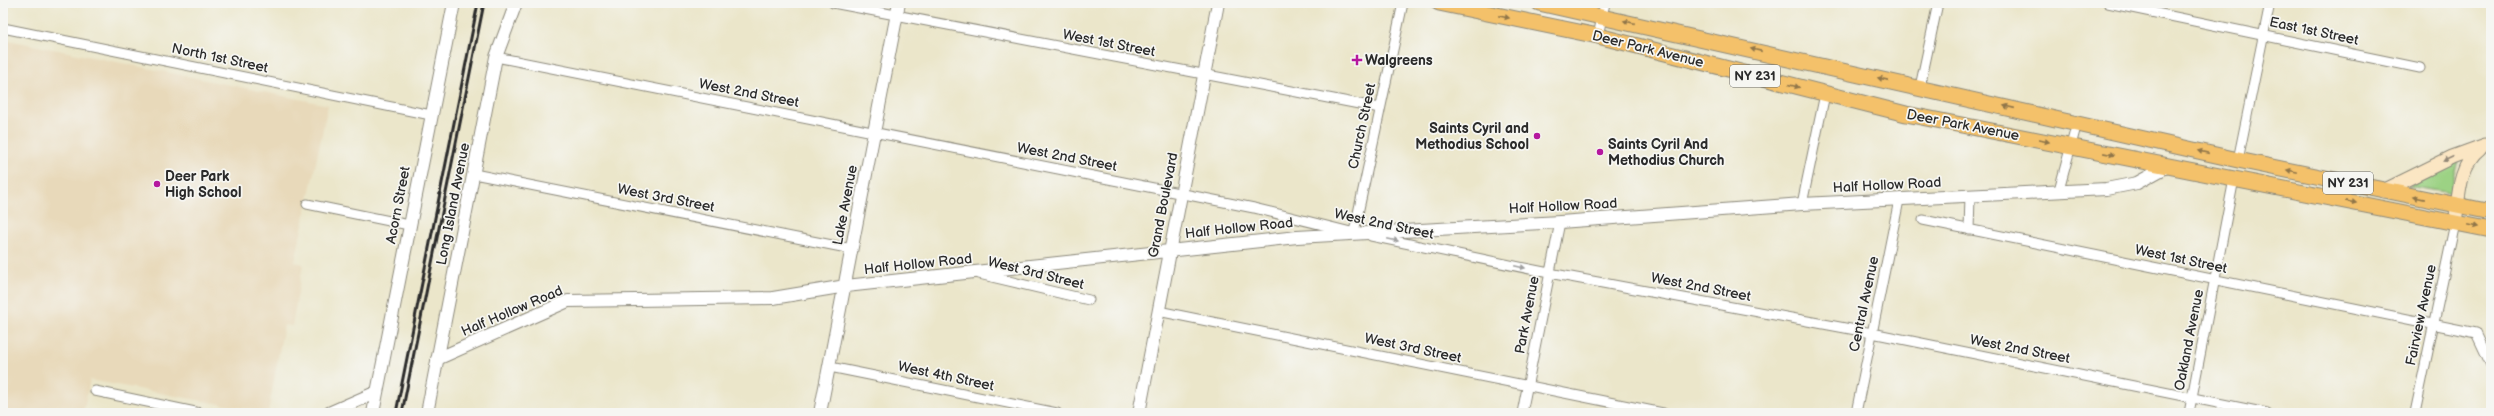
<svg xmlns="http://www.w3.org/2000/svg" width="2494" height="416" font-family="'Balsamiq Sans',sans-serif">
	<style>
		.built { fill: #e8d9ba }
		.green { fill: #9cd284; stroke: #647e58 }
		.lines { fill: none; stroke-linecap: round; stroke-linejoin: round }
		.minor-casing { stroke: #8b887a; stroke-width: 11 }
		.tertiary-casing { stroke: #8b887a; stroke-width: 14 }
		.secondary-casing { stroke: #8b887a; stroke-width: 15 }
		.primary-casing { stroke: #8b887a; stroke-width: 17 }
		.minor { stroke: #fff; stroke-width: 9 }
		.tertiary { stroke: #fff; stroke-width: 12 }
		.secondary { stroke: #fbe6c3; stroke-width: 13 }
		.primary { stroke: #f4c16a; stroke-width: 15 }
		.rail { stroke: #2b2b2b; stroke-width: 3 }
		.oneway { fill: #90764a }
		.oneway2 { fill: #938877 }
		.oneway3 { fill: #a0a0a0 }
		.poi-dot { fill: #b5179e; stroke: #f6f6f2; stroke-width: 1.5 }
		.labels { text-anchor: middle; dominant-baseline: central; stroke-width: 3.5; stroke-linejoin: round; paint-order: stroke }
		.shield { fill: #f6f6f2; stroke: #686867; stroke-width: 1 }
		.shield-label { font-size: 13px; font-weight: bold; fill: #2b2b2b }
		.street-label { font-size: 14px; fill: #2b2b2b; stroke: #f6f6f2 }
		.poi-label { font-size: 14px; font-weight: bold; fill: #2b2b2b; stroke: #f6f6f2; text-anchor: start }
	</style>
	<rect width="100%" height="100%" fill="#f6f6f2"/>
	<filter id="ink" filterUnits="userSpaceOnUse"><feTurbulence type="fractalNoise" baseFrequency=".025" numOctaves="2"/><feDisplacementMap in="SourceGraphic" scale="8" xChannelSelector="R" yChannelSelector="G"/><feConvolveMatrix kernelMatrix="1 2 1 2 8 2 1 2 1" color-interpolation-filters="sRGB"/></filter>
	<filter id="wash" filterUnits="userSpaceOnUse"><feTurbulence type="fractalNoise" baseFrequency=".012" numOctaves="4" result="noise"/><feDisplacementMap in="SourceGraphic" scale="16" xChannelSelector="R" yChannelSelector="G"/><feGaussianBlur stdDeviation="0.9" result="paint"/><feColorMatrix in="noise" values="0 0 0 0 0 0 0 0 0 0 0 0 0 0 0 0 0 1.4 0 .05"/><feComposite in="paint" operator="in"/></filter>
	<g filter="url(#wash)">
		<rect width="100%" height="100%" fill="#ebe6ca"/>
		<path class="built" d="M3,39L328,105L295,262L303,264L292,326L284,325L268,413L90,380L83,413H3Z"/>
		<path class="green" d="M2459,161L2450,193L2408,186Z"/>
	</g>
	<g filter="url(#ink)">
		<g class="lines">
			<g class="minor-casing">
				<path id="minor" d="M833,3L1380,108
					M2108,3L2420,68
					M3,28L431,115
					M1598,36L1605,3
					M496,57L1254,208L1351,232
					M1920,87L1938,3
					M2238,160L2270,3
					M474,174L852,249
					M2059,190L2077,123
					M307,204L409,225
					M1802,204L1825,94
					M1923,220L2476,333L2491,365
					M1969,230L1970,196
					M1354,232L1403,3
					M1371,236L1549,273L1872,333L2267,413
					M979,274L1089,300
					M1158,311L1663,413
					M830,367L1057,413
					M95,391L200,413
					M1522,413L1560,222
					M1856,413L1899,200
					M2189,413L2234,179
					M2415,413L2455,223"/>
			</g>
			<g class="tertiary-casing">
				<path id="tertiary" d="M437,359L568,301L773,298L846,286L1297,237L1560,222L1802,204L2106,189L2137,183L2168,166
					M329,413L377,392
					M373,413L454,3
					M427,413L496,57L516,3
					M820,413L899,3
					M1139,413L1218,3"/>
			</g>
			<g class="secondary-casing">
				<path id="secondary" d="M2383,191L2452,157L2485,145
					M2455,223C2459,197 2458,166 2480,149"/>
			</g>
			<g class="primary-casing">
				<path id="primary" d="M1439,3L1598,36L1906,114L2491,230
					M1539,3L2238,160L2491,212"/>
			</g>
			<use href="#minor" class="minor"/>
			<use href="#tertiary" class="tertiary"/>
			<use href="#secondary" class="secondary"/>
			<use href="#primary" class="primary"/>
			<path class="rail" d="M396,413L478,3
				M402,413L484,3"/>
		</g>
		<defs><path id="oneway-solid" d="M-6-.8H1V-3.2L6.5 0L1 3.2V.8H-6Z"/></defs>
		<g class="oneway">
			<use href="#oneway-solid" transform="translate(1504 17) rotate(12)"/>
			<use href="#oneway-solid" transform="translate(1629 22) rotate(-167)"/>
			<use href="#oneway-solid" transform="translate(1756 50) rotate(-167)"/>
			<use href="#oneway-solid" transform="translate(1883 79) rotate(-167)"/>
			<use href="#oneway-solid" transform="translate(1794 86) rotate(15)"/>
			<use href="#oneway-solid" transform="translate(2009 107) rotate(-167)"/>
			<use href="#oneway-solid" transform="translate(2044 141) rotate(11)"/>
			<use href="#oneway-solid" transform="translate(2203 152) rotate(-167)"/>
			<use href="#oneway-solid" transform="translate(2109 154) rotate(11)"/>
			<use href="#oneway-solid" transform="translate(2292 171) rotate(-168)"/>
			<use href="#oneway-solid" transform="translate(2419 198) rotate(-169)"/>
			<use href="#oneway-solid" transform="translate(2351 202) rotate(11)"/>
			<use href="#oneway-solid" transform="translate(2473 226) rotate(12)"/>
		</g>
		<use class="oneway2" href="#oneway-solid" transform="translate(2448 159) rotate(155)"/>
		<g class="oneway3">
			<use href="#oneway-solid" transform="translate(1393 240) rotate(12)"/>
			<use href="#oneway-solid" transform="translate(1520 267) rotate(12)"/>
		</g>
	</g>
	<g class="poi-dot">
		<path d="M1355 54h4v4h4v4h-4v4h-4v-4h-4v-4h4z"/>
		<circle cx="1537" cy="136" r="4"/>
		<circle cx="1600" cy="152" r="4"/>
		<circle cx="157" cy="184" r="4"/>
	</g>
	<g class="labels">
		<g class="shield">
			<rect x="1730" y="65" width="50" height="22" rx="3"/>
			<rect x="2323" y="172" width="50" height="22" rx="3"/>
		</g>
		<g class="shield-label">
			<text x="1755" y="76">NY 231</text>
			<text x="2348" y="183">NY 231</text>
		</g>
		<g class="street-label">
			<text transform="translate(2314 31) rotate(12)">East 1st Street</text>
			<text transform="translate(1109 43) rotate(11)">West 1st Street</text>
			<text transform="translate(1648 49) rotate(14)">Deer Park Avenue</text>
			<text transform="translate(220 58) rotate(12)">North 1st Street</text>
			<text transform="translate(749 93) rotate(11)">West 2nd Street</text>
			<text transform="translate(1963 125) rotate(11)">Deer Park Avenue</text>
			<text transform="translate(1362 126) rotate(-78)">Church Street</text>
			<text transform="translate(1067 157) rotate(11)">West 2nd Street</text>
			<text transform="translate(1887 185) rotate(-3)">Half Hollow Road</text>
			<text transform="translate(666 198) rotate(11)">West 3rd Street</text>
			<text transform="translate(453 204) rotate(-79)">Long Island Avenue</text>
			<text transform="translate(398 205) rotate(-79)">Acorn Street</text>
			<text transform="translate(845 205) rotate(-79)">Lake Avenue</text>
			<text transform="translate(1163 205) rotate(-79)">Grand Boulevard</text>
			<text transform="translate(1563 206) rotate(-3)">Half Hollow Road</text>
			<text transform="translate(1384 224) rotate(12)">West 2nd Street</text>
			<text transform="translate(1239 228) rotate(-6)">Half Hollow Road</text>
			<text transform="translate(2181 259) rotate(12)">West 1st Street</text>
			<text transform="translate(918 264) rotate(-6)">Half Hollow Road</text>
			<text transform="translate(1036 273) rotate(14)">West 3rd Street</text>
			<text transform="translate(1701 287) rotate(11)">West 2nd Street</text>
			<text transform="translate(1864 304) rotate(-78)">Central Avenue</text>
			<text transform="translate(512 311) rotate(-23)">Half Hollow Road</text>
			<text transform="translate(1527 315) rotate(-79)">Park Avenue</text>
			<text transform="translate(2421 315) rotate(-78)">Fairview Avenue</text>
			<text transform="translate(2189 340) rotate(-79)">Oakland Avenue</text>
			<text transform="translate(1413 348) rotate(12)">West 3rd Street</text>
			<text transform="translate(2020 349) rotate(11)">West 2nd Street</text>
			<text transform="translate(946 376) rotate(12)">West 4th Street</text>
		</g>
		<g class="poi-label">
			<text x="1365" y="60">Walgreens</text>
			<text x="1529" y="128" text-anchor="end">Saints Cyril and<tspan x="1529" dy="16">Methodius School</tspan></text>
			<text x="1608" y="144">Saints Cyril And<tspan x="1608" dy="16">Methodius Church</tspan></text>
			<text x="165" y="176">Deer Park<tspan x="165" dy="16">High School</tspan></text>
		</g>
	</g>
	<rect width="2494" height="416" fill="none" stroke="#f6f6f2" stroke-width="16"/>
</svg>
